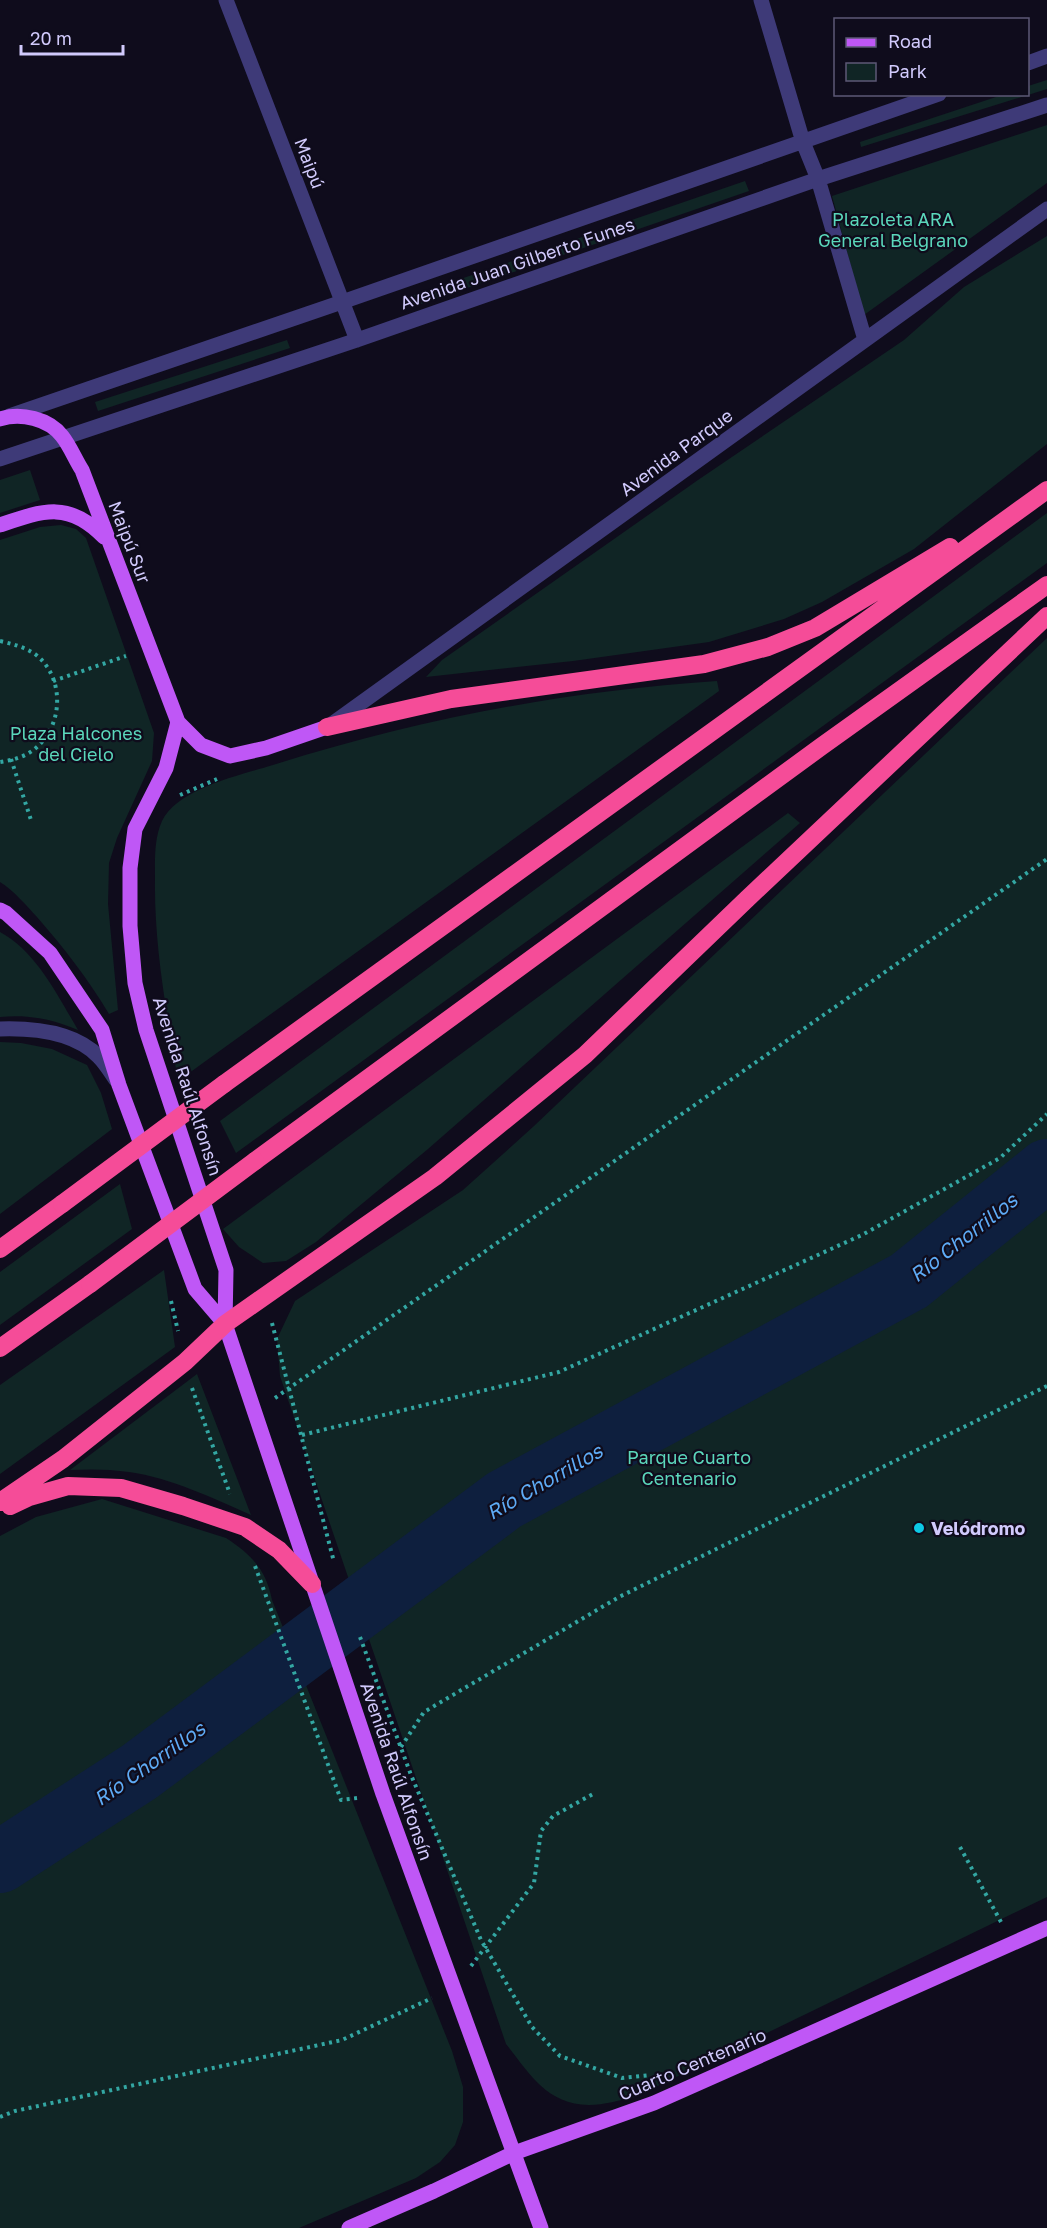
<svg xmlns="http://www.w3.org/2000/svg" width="1047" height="2228" font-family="'Golos Text',sans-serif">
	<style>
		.green { fill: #102525 }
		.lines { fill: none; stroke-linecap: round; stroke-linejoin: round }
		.river { stroke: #0e1f3e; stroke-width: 62 }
		.path { stroke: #33a7a3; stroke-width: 4; stroke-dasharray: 3 4.5; stroke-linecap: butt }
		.minor { stroke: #3e3a78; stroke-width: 15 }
		.major { stroke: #bf57f6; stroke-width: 15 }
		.highway { stroke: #f54c98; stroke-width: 18 }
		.highway-bridge { stroke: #f54c98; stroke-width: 18 }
		.poi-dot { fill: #0dc9e5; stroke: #0f0c1c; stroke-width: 2 }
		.labels { text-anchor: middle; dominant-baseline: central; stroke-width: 4.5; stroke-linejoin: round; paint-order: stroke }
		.street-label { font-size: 18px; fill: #d1cafc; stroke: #0f0c1c }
		.park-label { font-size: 18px; fill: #5bd7bb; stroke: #0f0c1c }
		.poi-label { font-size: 18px; font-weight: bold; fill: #d1cafc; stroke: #0f0c1c; text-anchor: start }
		.water-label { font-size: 20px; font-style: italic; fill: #5eabf6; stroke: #0f0c1c }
	</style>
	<rect width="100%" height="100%" fill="#0f0c1c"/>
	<path class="green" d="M1047,80V89L861,147L860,142L1002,95L1028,94V86Z
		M1047,125V183L864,315L832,196Z
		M745,181L749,191L415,306L411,296Z
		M1047,236V444L914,549L822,602L784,619L709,642L573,661L426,677L442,660L698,480L904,340L964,287Z
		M287,340L290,348L98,411L95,402Z
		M30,470L40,500L0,513V480Z
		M1047,513V563L236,1153L220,1121Z
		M61,525L76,529L86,538L154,733L152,761L117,838L109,863L108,904L118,1010L109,1014C88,979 64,948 37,917C26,905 14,891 0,882V540L40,527Z
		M1047,638V1897L635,2097C621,2100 603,2105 589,2105C546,2104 530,2074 506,2044L280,1376L277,1339L295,1301L463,1190L534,1126Z
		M717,681L719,691L178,1081C167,1014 154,947 155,879C155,860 154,839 162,821C178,788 241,775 273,765C419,719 565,691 717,681Z
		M788,813L800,823L428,1149L316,1242L286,1261L263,1263L239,1247L223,1229Z
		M0,932C36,951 58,996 78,1030C53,1019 27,1014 0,1017Z
		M0,1042L21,1043L52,1049L87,1065L101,1093L112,1129L0,1214Z
		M120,1184L132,1229L0,1325V1272Z
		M164,1270L175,1347L0,1474V1385Z
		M197,1374L251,1515C213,1498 171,1478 129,1472C109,1469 90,1469 70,1470Z
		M102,1499L226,1538C252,1555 266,1570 272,1600L452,2051L463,2087V2122L455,2145L440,2162L416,2178L299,2228H0V1536L36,1517Z"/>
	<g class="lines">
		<path class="river" d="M0,1862L139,1772L504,1500L909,1281L1047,1170"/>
		<path class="path" d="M0,641C13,644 24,647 35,654C64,676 64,722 38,746C28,756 14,760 0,762
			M53,681L126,656
			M11,759L31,820
			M180,795L217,779
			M171,1301L178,1331
			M272,1323L334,1562
			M192,1388L230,1494
			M275,1398L1047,859
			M302,1435L559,1372L862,1235L1000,1158L1047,1114
			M255,1566L341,1800L357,1798
			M360,1637L411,1775L481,1940L532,2027L560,2056L622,2078L651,2075
			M401,1747L424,1712L619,1597L1047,1386
			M960,1847L1001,1922
			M471,1966L534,1883L541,1831L553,1816L593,1794
			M0,2117L15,2111L342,2040L432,1998"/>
		<path class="minor" d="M226,0L357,340
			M761,0L803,142L818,179L865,340
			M1028,63L1047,56
			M9,416L342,302L939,94
			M0,459L357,340L818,179L1047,105
			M329,726L1047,209
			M0,1029C32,1028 75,1032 99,1057C106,1064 111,1073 116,1080"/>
		<path class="major" d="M0,419C21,412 49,419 62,436C70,446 75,459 82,470L178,722L201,745L230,756L266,748L327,727
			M0,525C44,510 69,501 104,537
			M178,722L166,768L135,829L130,868V926L135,983L146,1030L226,1270L225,1324L383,1794L541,2228
			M0,910L6,913L50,953L102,1030L119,1085L195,1289L225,1324
			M349,2228L434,2191L514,2153L654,2103L1047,1928"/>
		<path class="highway" d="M327,727L451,699L704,664L768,647L815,628L950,547
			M224,1084L1047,490
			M255,1161L822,746L1047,585
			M0,1249L62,1204
			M0,1348L90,1284
			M0,1502L63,1459L185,1362L225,1324L435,1177L585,1055L747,899L1047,616
			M10,1506L29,1497L68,1486L121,1488L183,1506L245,1527L279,1550L312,1584"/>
		<path class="highway-bridge" d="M62,1204L224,1084
			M90,1284L255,1161"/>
	</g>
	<circle class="poi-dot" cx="919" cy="1528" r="6"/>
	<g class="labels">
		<g class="street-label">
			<text transform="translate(310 163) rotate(69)">Maipú</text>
			<text transform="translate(517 263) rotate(-19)">Avenida Juan Gilberto Funes</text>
			<text transform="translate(676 452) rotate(-36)">Avenida Parque</text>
			<text transform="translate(130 542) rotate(69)">Maipú Sur</text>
			<text transform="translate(188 1086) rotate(72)">Avenida Raúl Alfonsín</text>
			<text transform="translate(397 1771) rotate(71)">Avenida Raúl Alfonsín</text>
			<text transform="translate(692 2064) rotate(-23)">Cuarto Centenario</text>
		</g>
		<g class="park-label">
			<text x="893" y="219">Plazoleta ARA<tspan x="893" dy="21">General Belgrano</tspan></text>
			<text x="76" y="733">Plaza Halcones<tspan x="76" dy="21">del Cielo</tspan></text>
			<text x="689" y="1457">Parque Cuarto<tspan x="689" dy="21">Centenario</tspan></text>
		</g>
		<g class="poi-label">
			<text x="931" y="1528">Velódromo</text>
		</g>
		<g class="water-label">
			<text transform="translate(963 1237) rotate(-38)">Río Chorrillos</text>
			<text transform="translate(544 1481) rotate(-30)">Río Chorrillos</text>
			<text transform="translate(149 1763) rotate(-35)">Río Chorrillos</text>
		</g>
	</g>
	<rect x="834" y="18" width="195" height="78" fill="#0f0c1c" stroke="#5d5876" stroke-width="1.5"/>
	<rect x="846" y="38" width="30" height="9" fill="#bf57f6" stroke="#5d5876" stroke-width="1.5"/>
	<text x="888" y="48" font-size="18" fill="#d1cafc">Road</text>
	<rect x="846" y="63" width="30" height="18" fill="#102525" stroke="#5d5876" stroke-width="1.5"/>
	<text x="888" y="78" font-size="18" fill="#d1cafc">Park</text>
	<path d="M21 45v9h102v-9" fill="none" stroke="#d1cafc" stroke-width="3"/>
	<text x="30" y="45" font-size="18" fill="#d1cafc" stroke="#0f0c1c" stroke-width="4.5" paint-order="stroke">20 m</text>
</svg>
